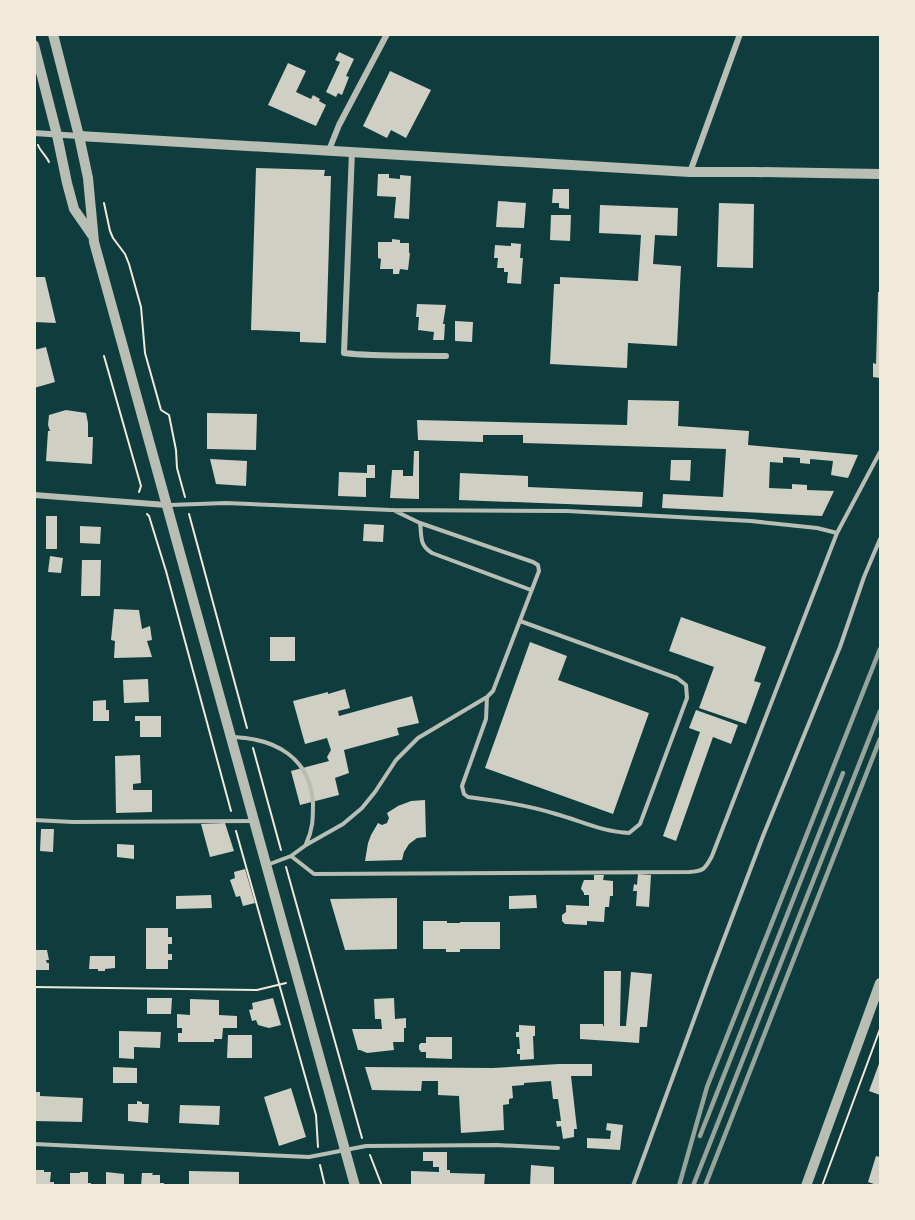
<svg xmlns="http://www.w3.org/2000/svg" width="915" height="1220" font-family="Roboto,sans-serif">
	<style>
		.building { fill: #cfcfc3 }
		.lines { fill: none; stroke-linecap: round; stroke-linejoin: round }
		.path { stroke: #f1e9da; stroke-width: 2 }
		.service { stroke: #b8beb3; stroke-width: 4 }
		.minor { stroke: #b8beb3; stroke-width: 6 }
		.tertiary { stroke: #b8beb3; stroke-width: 10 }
		.rail { stroke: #97a49c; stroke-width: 4.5 }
	</style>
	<rect width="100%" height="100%" fill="#0f3d3e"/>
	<path class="building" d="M339,52L354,59L346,76L349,77L342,95L338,93L336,97L326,92L340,62L335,60Z
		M288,63L306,71L296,92L311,99L313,95L320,99L319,101L326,105L316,126L268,105Z
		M390,71L431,90L406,138L391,130L387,138L363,126Z
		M256,168L325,170L324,176H331L326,343L300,342V332L251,330Z
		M378,174H389V178L400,179V175L411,176L409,219L394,218L396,197L377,196Z
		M553,189H569V209L559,208V203H552Z
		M498,201L526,203L524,228L496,227Z
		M719,203L754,204L753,268L717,267Z
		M600,205L678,208L677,236L655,235L653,264L681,266L677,346L628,343L627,368L550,364L554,284H560V277L638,281L641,235L599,233Z
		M551,215H571L570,241L550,240Z
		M392,239L400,240V243H409V253H410L408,270L400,269L399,274H393V269H380L381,259L378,258V242H392Z
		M511,243L521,244L520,258H523L521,284L507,283L508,272H504V268H497L498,258H494L495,245L511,246Z
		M34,277H45L56,323L34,322Z
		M878,292H880V378L873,377V363L876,364Z
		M417,304L446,305L443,324H445L444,340H433L434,332L418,330L419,317H416Z
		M455,321L473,322L472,342L455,341Z
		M46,347L55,382L34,388V350Z
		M628,400L679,401L678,426L749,431L748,445L858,455L848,478L831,475L833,461L810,459V464L800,463V458L783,457V463L770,462L769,488L792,489V484L807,485V490L834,491L822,516L662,508L663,494L723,497L726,449L523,443V435H483V442L418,440L417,420L627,425Z
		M66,410L86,413L88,423V437H93L92,464L46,461L48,431H50L48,425L49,415Z
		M207,413L257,414L256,450L207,449Z
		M414,451H419V499L390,498L392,470H403V476H413Z
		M210,459L247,461L246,486L216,484Z
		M671,460H691L690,481L670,480Z
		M367,465H375V478H366V497L338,496L339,472L367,473Z
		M460,473L528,476V487L643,492L642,507L459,500Z
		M46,516H57V549H46Z
		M364,524L384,525L383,542L363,541Z
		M80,526L101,527L100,544L80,543Z
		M50,556L63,558L61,573L48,572Z
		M82,560H101L100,596H81Z
		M114,609L139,610L142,629L150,626L152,640L147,641L152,657L114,658L115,641L111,640Z
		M681,617L766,647L754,681L761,683L746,724L699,708L714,667L669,651Z
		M270,637H295V661H270Z
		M530,642L567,656L558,680L649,713L613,814L485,768Z
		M148,679L149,702L124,703L123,680Z
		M345,689L350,708L338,711L339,716L412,696L419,723L397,728L399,735L344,750L349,773L335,778L339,795L300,805L291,771L329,761L327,757L331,750L327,738L305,744L293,701L328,692V694Z
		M106,700V710H109V721H93V701Z
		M696,710L738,725L731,744L713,737L676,841L663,836L700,732L689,728Z
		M135,716H161V737H140V721H135Z
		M140,755L141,783L133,784V790H152V812L116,813L115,756Z
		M425,800L426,837L417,838L409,844L404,852L402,860L365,861L368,843L371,835L378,823L382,825L387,823L389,818L387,813L398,806L411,801Z
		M225,823L234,851L210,857L201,824Z
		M41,829H54L53,852L40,851Z
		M117,844L134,845V859L117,857Z
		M245,869L255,903L243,906L240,896L236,897L230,880L235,878L234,872Z
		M638,874L651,875L649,907L636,906L637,891H633L634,884L637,885Z
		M594,875H604L603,880L613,881V896H610L609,907H605L604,922L587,921V925L565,924L562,921V915L566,912V905L589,906V895H584V893L581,889L582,885L584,880H594Z
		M211,895L212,908L176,909V896Z
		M536,895L537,908L509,909V896Z
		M397,898V949L345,950L330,899Z
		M423,921H447V923H460V922H500V949H460V952H446V949H423Z
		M146,928H168V937H172V944H168V954H172V960H168V969H146Z
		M34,950H47L49,960H46L47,963H49V970H34Z
		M90,956H115V968L105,969V971H98V969H89Z
		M604,971H621L620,1026H626L631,972L652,974L647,1027H640L639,1043L580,1039V1024H603V1026H604Z
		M147,998H172L171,1014H147Z
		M273,998L281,1025L269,1028L258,1025L256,1020L252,1021L249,1010L253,1009L252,1003Z
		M394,998L395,1019L406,1018V1028H404V1042H393L394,1050L367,1053L360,1050H358L352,1029H382L381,1019H375L374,999Z
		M190,999L219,1000V1015L237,1016V1028H223L222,1039H214V1042H178V1033H182V1028H177V1014L190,1015Z
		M519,1025L535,1026V1036H533L534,1059L520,1060V1054H517V1049H520L519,1037H516V1032H519Z
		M119,1031L161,1032L160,1048L134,1047V1059L119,1058Z
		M228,1035H252V1058H227Z
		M426,1037H452V1059L426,1058V1052H421L419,1049V1045L421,1043H426Z
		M880,1061V1095L869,1091Z
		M559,1064H592V1076H571L577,1129H574V1137L563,1139L561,1126L557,1127L556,1121H561L558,1099H553L551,1081L524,1083V1085L512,1086L513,1098L509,1099V1104L503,1105L504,1130L461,1133L459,1096L438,1095V1081H422L421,1091L372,1090L365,1067L493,1068Z
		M113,1067L137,1068V1083H113Z
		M291,1088L306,1137L279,1146L264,1097Z
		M34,1092H40V1096L83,1098L82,1122L34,1121Z
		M137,1101L142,1102V1104H149L148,1123L128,1121V1104H137Z
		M180,1105L220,1106L219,1125L179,1123Z
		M607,1123L623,1125L620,1150L587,1148V1138L610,1139L611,1131L606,1130Z
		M423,1152H447V1170H450V1173L485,1174L484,1186H411V1171L439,1172V1167H433V1161H423Z
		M876,1156L880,1157V1186L868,1182Z
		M531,1165L554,1167V1186H530Z
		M34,1170H44V1172H51L50,1182H54V1186H34Z
		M189,1171L239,1172V1185L189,1184Z
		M80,1172H88V1183H91V1186H70V1173H80Z
		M106,1172L124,1174V1186H106Z
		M142,1173H153L152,1175H160V1183H164V1186H141Z"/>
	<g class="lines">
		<path class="path" d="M38,145C40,151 46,155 49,162
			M104,203L110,231L113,238L125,254L129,264L141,307L145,353L161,410L169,415L176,450L177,468L185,497
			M104,356L141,486L139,492
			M147,514L149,516L166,571L231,811
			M189,514L247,728
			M253,748L281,850
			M236,831L316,1115L318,1147
			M286,867L362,1138
			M34,987L257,990L286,983
			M370,1155L382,1186
			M320,1165L325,1186
			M822,1186L880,1029"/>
		<path class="service" d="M170,505L226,503L391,510L567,511L751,521L817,528L837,533
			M420,523C422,537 419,545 432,553L531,590
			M487,697L486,719L462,786L464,794L468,797C498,801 527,805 556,814C581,821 603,832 629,833L640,824L687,698L686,685L677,678L520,621
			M234,737C275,739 310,757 313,803C313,819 313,829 306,844
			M34,820L73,822L253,821
			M291,856L314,874L689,872C704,871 705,869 712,856L837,533L880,452
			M267,865L291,856L306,845L343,824L362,808L375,792L396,760L418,738L487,697L493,691L539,571L538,565L533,562L420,523L393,510
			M34,1144L309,1157L366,1146L497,1145L558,1148
			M633,1186L711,973L763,836L840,647L864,577L880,539"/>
		<path class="minor" d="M34,133L79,136
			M329,150L339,125L387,34
			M352,151L344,353C378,357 412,355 446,356
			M690,172L740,34
			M34,495L166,505"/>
		<path class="tertiary" d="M53,34L79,136L88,178L94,242L355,1186
			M34,45L57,135L67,183L74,209L92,235
			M79,136L690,172H755L880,174
			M806,1186L880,983"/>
		<path class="rail" d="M700,1136L843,773
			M679,1186L707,1087L880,649
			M693,1186L880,711
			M705,1186L880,739"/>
	</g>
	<rect width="915" height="1220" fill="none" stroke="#f1e9da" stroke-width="72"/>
</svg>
